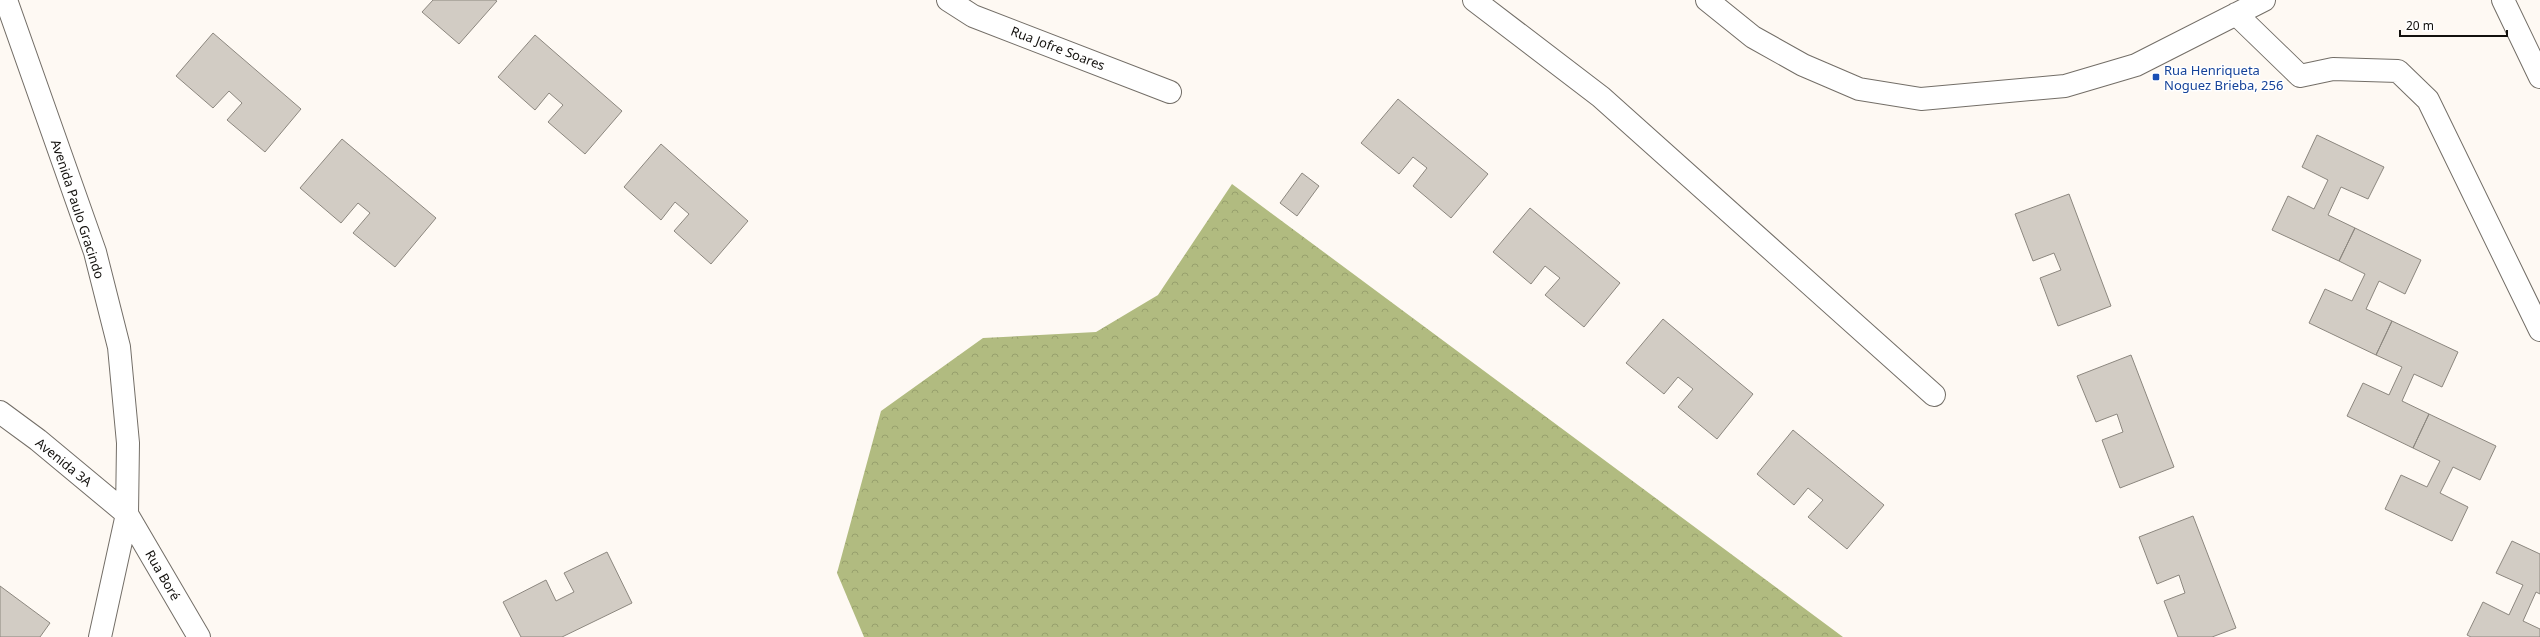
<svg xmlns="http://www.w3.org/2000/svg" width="2540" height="637" font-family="'Noto Sans',sans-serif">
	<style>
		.forest { fill: url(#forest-crowns) }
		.building { fill: #d2ccc4; stroke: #8c877f }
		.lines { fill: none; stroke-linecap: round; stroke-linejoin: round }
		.minor-casing { stroke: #736e67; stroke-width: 24 }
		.minor { stroke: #fff; stroke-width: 22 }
		.transit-dot { fill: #1a4fb4; stroke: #fff; stroke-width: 1.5 }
		.labels { text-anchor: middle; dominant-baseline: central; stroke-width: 3; stroke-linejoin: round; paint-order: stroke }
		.street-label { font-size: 13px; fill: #13110e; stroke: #fff }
		.transit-label { font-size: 13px; fill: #164399; stroke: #fff; text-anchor: start }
	</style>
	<defs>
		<pattern id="forest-crowns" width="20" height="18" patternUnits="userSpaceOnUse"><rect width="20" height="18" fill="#b1bb80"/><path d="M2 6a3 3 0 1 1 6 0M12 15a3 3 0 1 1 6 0" fill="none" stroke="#97a06d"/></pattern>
	</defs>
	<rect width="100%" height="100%" fill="#fef9f3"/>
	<path class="forest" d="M1232,184L1843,637H864L837,573L881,411L983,338L1096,332L1158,295Z"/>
	<path class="building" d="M433,0H495L497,1L459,44L422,12Z
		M213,33L301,109L265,152L227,120L242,103L229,91L213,108L176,76Z
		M535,35L622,111L585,154L548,122L563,105L549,93L535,110L498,77Z
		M1398,99L1488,174L1451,218L1413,186L1427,168L1413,157L1399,174L1361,143Z
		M2317,135L2384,167L2368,199L2341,187L2328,215L2355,228L2339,261L2272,230L2288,196L2314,209L2328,180L2302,167Z
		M342,139L436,218L395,267L353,233L370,213L358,203L341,223L300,188Z
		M661,144L748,221L711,264L674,231L689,214L675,202L661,220L624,187Z
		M1302,173L1319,186L1297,216L1280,203Z
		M2069,194L2111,306L2058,326L2040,278L2061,270L2054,253L2033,261L2015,214Z
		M1530,208L1620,283L1584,327L1545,295L1560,278L1545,266L1531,284L1493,252Z
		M2355,228L2421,260L2405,294L2379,281L2366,309L2392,321L2376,355L2309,323L2325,289L2352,301L2365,274L2339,261Z
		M1663,319L1753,394L1717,439L1678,407L1693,389L1678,377L1664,394L1626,363Z
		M2392,321L2458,352L2442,387L2414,374L2402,401L2429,414L2413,448L2347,416L2363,383L2389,395L2402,367L2376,355Z
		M2131,355L2174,467L2120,488L2102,440L2123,432L2117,414L2096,422L2077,376Z
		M2429,414L2496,446L2480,480L2453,467L2440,493L2468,507L2452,541L2385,509L2401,475L2427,487L2440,461L2413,448Z
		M1793,430L1884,505L1847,549L1808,517L1823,500L1808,488L1794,505L1757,474Z
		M2193,516L2236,628L2212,637H2178L2164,601L2185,593L2179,575L2157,584L2139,537Z
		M2512,541L2540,554V594L2536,592L2523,621L2540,629V637H2471L2467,635L2483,602L2509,615L2523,585L2496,573Z
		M607,552L632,603L562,637H521L503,602L546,580L556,601L574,592L564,573Z
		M0,586L50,623L40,637H0Z"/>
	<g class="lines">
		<g class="minor-casing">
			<path id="minor" d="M6,0L95,252L119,347L128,443L127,514L100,637
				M948,0L973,16L1170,92
				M1474,0L1601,97L1934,395
				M1707,0L1753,37L1803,65L1859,89L1921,99L2065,86L2136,65L2264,0
				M2503,0L2540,77
				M2236,14L2300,76L2333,69L2398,71L2428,100L2540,330
				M0,412L38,440L127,514L199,637"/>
		</g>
		<use href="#minor" class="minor"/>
	</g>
	<rect class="transit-dot" x="2152" y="73" width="8" height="8" rx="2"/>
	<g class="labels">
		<g class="street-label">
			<text transform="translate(1058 48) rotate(21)">Rua Jofre Soares</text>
			<text transform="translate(78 209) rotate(72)">Avenida Paulo Gracindo</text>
			<text transform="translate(64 462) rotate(39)">Avenida 3A</text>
			<text transform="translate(163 575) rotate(60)">Rua Boré</text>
		</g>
		<g class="transit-label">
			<text x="2164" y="70">Rua Henriqueta<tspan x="2164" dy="15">Noguez Brieba, 256</tspan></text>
		</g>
	</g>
	<path d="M2400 30v6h107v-6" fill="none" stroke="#13110e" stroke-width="2"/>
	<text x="2406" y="30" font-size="12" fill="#13110e" stroke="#ffffff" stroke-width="3" paint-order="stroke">20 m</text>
</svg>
